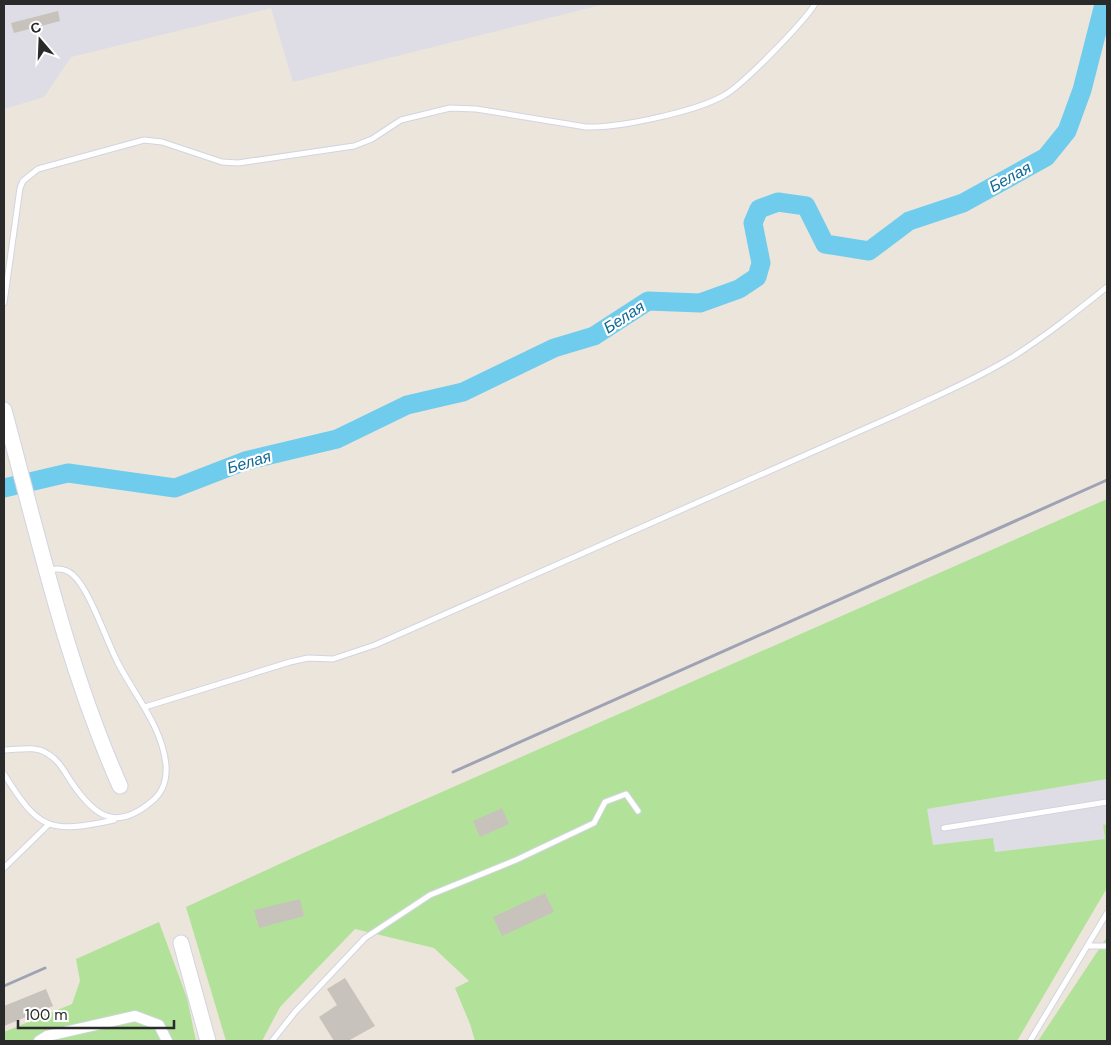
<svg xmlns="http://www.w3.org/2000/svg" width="1111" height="1045" font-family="'DM Sans',sans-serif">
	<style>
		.industrial { fill: #dedce4 }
		.green { fill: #b2e299 }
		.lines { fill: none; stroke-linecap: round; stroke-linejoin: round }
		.river { stroke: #70cced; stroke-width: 19 }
		.building { fill: #c7c2bb }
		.lane-casing { stroke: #d1d4e2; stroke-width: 7 }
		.street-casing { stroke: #d1d4e2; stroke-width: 12 }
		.secondary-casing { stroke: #d1d4e2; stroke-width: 17 }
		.lane { stroke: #fff; stroke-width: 5 }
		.street { stroke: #fff; stroke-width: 10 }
		.secondary { stroke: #fff; stroke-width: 15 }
		.rail { stroke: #9fa2b4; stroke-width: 3 }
		.labels { text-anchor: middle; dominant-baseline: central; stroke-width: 4.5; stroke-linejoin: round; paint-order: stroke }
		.water-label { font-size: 16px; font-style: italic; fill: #0f6998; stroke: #fff }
	</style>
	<rect width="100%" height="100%" fill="#ece5dc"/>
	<path class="industrial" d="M4,4H605L293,82L271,8L71,57L44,97L4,109Z
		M1107,779V824L1103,825L1105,839L995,852L993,838L933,846L926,809Z"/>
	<path class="green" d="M1107,499V779L927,809L933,845L993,838L995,852L1105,839L1103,825L1107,824V888L1017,1041H475L470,1024L455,988L469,981L434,948L355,929L280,1007L262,1041H226L186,907L310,850Z
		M159,922L187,998L196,1041H4V1032L72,1004L80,981L76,959Z
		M1107,937V1041H1038Z"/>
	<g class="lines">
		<path class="river" d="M4,488L68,473L175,488L245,461L337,439L407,405L463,392L554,348L594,336L648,301L700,303L739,289L757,277L761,263L753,223L759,209L778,202L806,206L825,244L869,251L909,221L963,203L1046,157L1067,131L1082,90L1104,4"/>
	</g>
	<path class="building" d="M58,11L60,21L14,33L11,23Z
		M502,808L509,824L480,837L473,821Z
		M545,893L554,912L502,936L493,917Z
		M300,899L304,916L259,928L254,910Z
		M345,978L375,1026L348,1041H334L319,1017L337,1005L327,989Z
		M46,989L53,1006L4,1026V1006Z"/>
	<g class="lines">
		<g class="lane-casing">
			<path id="lane" d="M4,303L20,188L23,181L38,169L144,140L162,142L222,162L238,163L354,146L372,139L401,120L450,108L476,109L586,127C619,128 694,112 723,96C742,86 803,23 815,4
				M145,707L290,662L308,658L333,659L375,645L896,415C936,396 977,379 1014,356C1047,335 1077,311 1107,287
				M4,750C18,750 35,745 48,754C60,761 65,773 72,783C95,817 116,831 151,802C163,793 167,780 166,765C162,726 135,696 118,663C106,640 90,590 73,575C66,568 57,568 48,570
				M4,774C39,830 49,834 114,820
				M944,828L1107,802
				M4,868L48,825
				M1088,946H1107
				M272,1041L295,1012L365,938L430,895L516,860L594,823L605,802L626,794L638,811
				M1030,1041L1107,913"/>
		</g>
		<g class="street-casing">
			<path id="street" d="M39,1041L47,1036L135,1016L159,1025L167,1041"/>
		</g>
		<g class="secondary-casing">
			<path id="secondary" d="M4,410C38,536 67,667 120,786
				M181,943L208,1041"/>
		</g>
		<use href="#lane" class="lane"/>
		<use href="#street" class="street"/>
		<use href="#secondary" class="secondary"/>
		<path class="rail" d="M453,772L1107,480
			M4,986L45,968"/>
	</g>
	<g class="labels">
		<g class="water-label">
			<text transform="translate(1010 177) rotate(-29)">Белая</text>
			<text transform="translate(624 317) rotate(-33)">Белая</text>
			<text transform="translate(249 462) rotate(-17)">Белая</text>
		</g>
	</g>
	<rect width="1111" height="1045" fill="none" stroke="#2a2a2a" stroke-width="10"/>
	<g transform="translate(40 40) rotate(341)" stroke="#ffffff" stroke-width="4" paint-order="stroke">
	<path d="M0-4L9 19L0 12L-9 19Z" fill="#2a2a2a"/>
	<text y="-8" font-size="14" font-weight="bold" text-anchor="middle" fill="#2a2a2a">С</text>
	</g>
	<path d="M18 1020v8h156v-8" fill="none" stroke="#2a2a2a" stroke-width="2.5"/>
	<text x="25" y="1020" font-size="15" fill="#2a2a2a" stroke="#ffffff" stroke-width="4" paint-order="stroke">100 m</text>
</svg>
